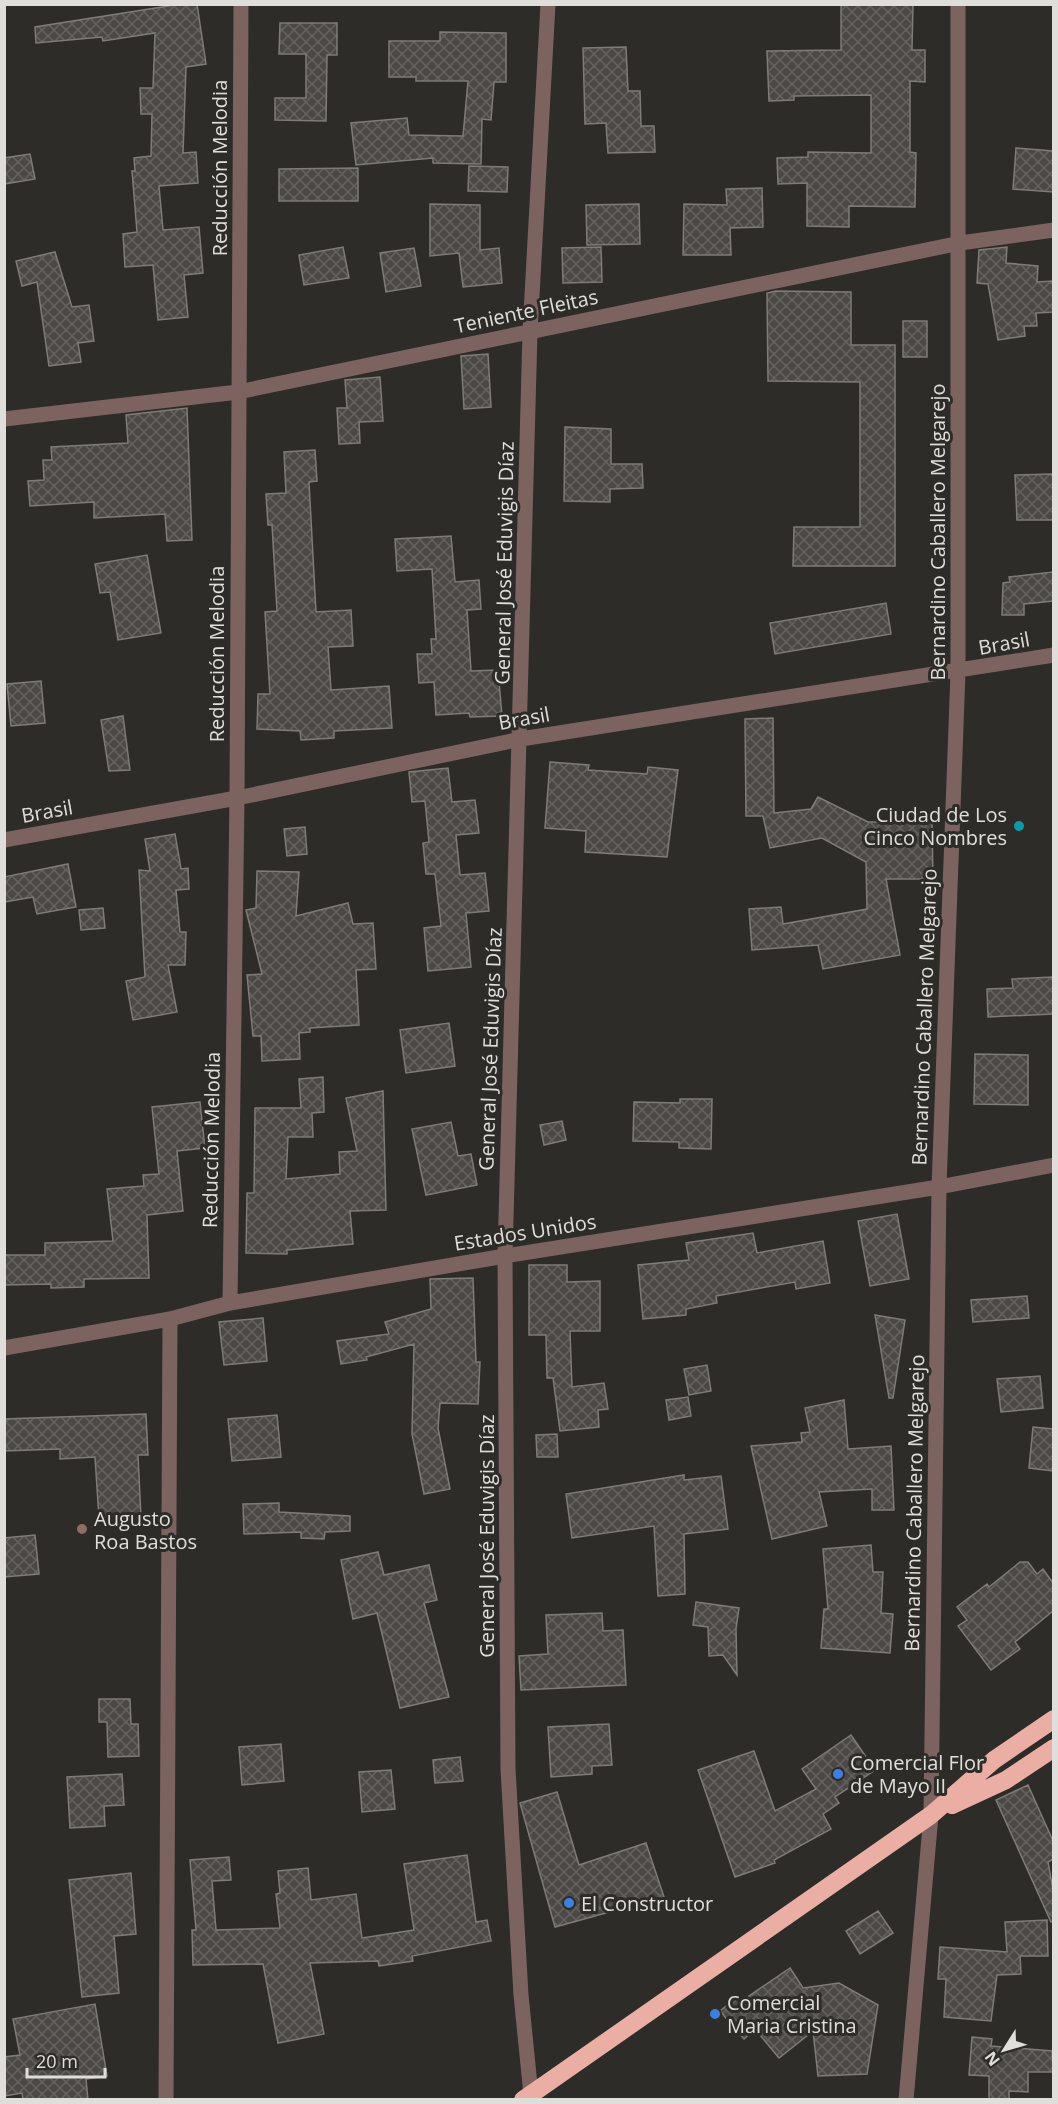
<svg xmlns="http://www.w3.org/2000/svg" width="1058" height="2104" font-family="'Open Sans',sans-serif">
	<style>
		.building { fill: url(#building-cross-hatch); stroke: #7f7b77; stroke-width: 1.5 }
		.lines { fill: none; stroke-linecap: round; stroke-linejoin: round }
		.minor { stroke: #7c6360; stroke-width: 15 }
		.highway { stroke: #eaaea5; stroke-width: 18 }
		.culture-dot { fill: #0f9aa8; stroke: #2e2c28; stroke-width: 2 }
		.education-dot { fill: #8d6e63; stroke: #2e2c28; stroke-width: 2 }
		.shop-dot { fill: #3f7fe0; stroke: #2e2c28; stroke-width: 2 }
		.labels { text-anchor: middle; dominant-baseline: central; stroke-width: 6; stroke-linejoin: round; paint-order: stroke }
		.street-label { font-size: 20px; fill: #e0dedb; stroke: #2e2c28 }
		.poi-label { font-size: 20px; fill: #e0dedb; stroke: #2e2c28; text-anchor: start }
	</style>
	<defs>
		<pattern id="building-cross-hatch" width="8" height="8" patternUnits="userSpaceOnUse" patternTransform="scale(1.5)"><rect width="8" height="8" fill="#4b4845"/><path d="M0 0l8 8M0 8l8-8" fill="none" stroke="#65625f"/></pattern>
	</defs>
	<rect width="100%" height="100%" fill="#2e2c28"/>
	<path class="building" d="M181,4H197L206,64L186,67L183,153L196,152L198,183L159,186L163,230L199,227L203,273L184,275L188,317L158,320L153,265L125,267L123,234L137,232L132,171H135L134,158L151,156L152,114H141L140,88H153L155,33L103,41L102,37L36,43L35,27Z
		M841,4H913L912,50H925V82L910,81V152L916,153L915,207L849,206V227L807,226V183L778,184L777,158L808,157V152L871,153V95L794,96V100L769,101L767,51L841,50Z
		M280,23H337V55H327L326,121L275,120V98H306V54H279Z
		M440,32L506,33V82H494L491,120L482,119L481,164L433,163V158L356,165L351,123L407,118L409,135L463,136L468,81H416V77H389V41H440Z
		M626,47L628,91H640L641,126H654L655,152L608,153L606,123L585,124L583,48Z
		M1016,148L1053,151V192L1013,189Z
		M30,154L35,179L4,184V158Z
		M469,166L508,167L507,192L468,191Z
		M358,168V201H279V169Z
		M762,188L763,227L730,228L731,255H683L684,204L727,205L726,189Z
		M430,204L480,205V250L499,248L502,283L463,287L459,253L430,256Z
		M639,204L640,244L587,245L586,205Z
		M343,247L349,278L304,285L299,255Z
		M601,247L602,282L563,283L562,248Z
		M1007,247L1006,263L1038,266L1037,282L1053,281V312L1036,313L1037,326H1024L1025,336L998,340L988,284L977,283L979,250Z
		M414,248L421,286L386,292L380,253Z
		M55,252L72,307L89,305L94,341L78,343L81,362L49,366L37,282L22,286L16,261Z
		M776,291L851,292V345H895V566H793L794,527H860V382L768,381L767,293Z
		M903,321H927V357H903Z
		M488,354L491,407L464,409L461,356Z
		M380,377L383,421L359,422L360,443L339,444L337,408H347L345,380Z
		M187,408L192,540L167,541L165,514L94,518V502L30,506L28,481L44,480L43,460H52L51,447L128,443L126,415Z
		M565,427L611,429V464H642L643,488L610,489V502L564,501Z
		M315,450L317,481L309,482L316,612L351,610L353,646L328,647L331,690L389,686L392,728L334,731V738L301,740L300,731L257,729L258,694H270L265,612L277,611L272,525H268L266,494L286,493L284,452Z
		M1053,474V520H1017L1015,475Z
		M451,536L455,582L479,580L481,609L467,610L471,671L498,670L502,716L470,717L469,713L436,715L434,682L419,683L417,654H432L431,639H436L432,569L397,571L395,539Z
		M147,555L161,633L118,640L110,592L100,593L95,564Z
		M1053,572V601L1024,604V615H1002L1003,583L1010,582L1009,577Z
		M886,603L891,634L775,654L770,623Z
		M41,681L45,723L11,726L7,684Z
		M123,716L130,770L109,771L101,720Z
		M773,718L774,813L811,809L818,797L868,822H932L933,879H886L900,955L823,969L818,945L752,950L749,909L781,907L783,924L867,909L866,862L822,838L770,848L763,816H746L745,719Z
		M550,762L589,765L588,770L647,774L648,767L678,770L667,857L585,852L586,831L545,828Z
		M448,768L452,802L475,800L479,833L456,835L460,875L485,873L489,911L466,913L471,967L428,971L424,928L441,926L435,874H426L423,843L429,842L425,801L412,802L409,772Z
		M305,827L307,854L287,856L284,829Z
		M175,834L181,869L188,868L189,889L176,890L180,932H186L185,965H168L177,1012L133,1020L126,981L145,977L139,870L150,871L145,839Z
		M68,864L76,907L37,914L33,897L4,902V877Z
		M257,871L299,872L296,916L348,903L353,924L373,923L376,969L356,970L359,1025L310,1028V1032L299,1033L300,1059L262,1061L261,1036H253L247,975L262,974L246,910L256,908Z
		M103,908L105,928L81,930L79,910Z
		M1053,977V1014L988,1017L987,989L1013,988L1012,979Z
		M449,1023L455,1066L406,1073L400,1030Z
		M975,1054L1028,1055V1105L974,1104Z
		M323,1077L324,1112L312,1113L313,1137H288L286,1179L340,1174L339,1152L357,1151L346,1098L383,1091L386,1210L350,1211L353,1244L287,1250V1254L246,1253L247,1193H254L255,1108H301L299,1079Z
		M680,1099H712L711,1149L679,1148V1142L633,1141L634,1102L680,1103Z
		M200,1102L205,1148L177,1151L183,1211L147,1215L149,1278L84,1279V1287L51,1288V1284L4,1285V1255H45V1243L113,1241L107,1189L144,1186L143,1175L159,1174L152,1107Z
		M562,1121L566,1140L544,1145L540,1125Z
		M451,1122L458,1156L471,1154L477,1185L426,1195L412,1129Z
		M897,1214L909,1279L870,1286L858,1221Z
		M753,1233L757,1253L823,1241L830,1283L796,1289L795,1282L716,1296L717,1303L686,1309V1315L643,1319L638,1265L689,1260L686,1243Z
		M529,1265H567V1282L600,1281V1331H570L572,1387L604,1383L608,1409L598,1410L599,1427L560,1431L553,1378H547L546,1335H529Z
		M473,1278L476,1362H480L478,1404L440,1403L438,1428L450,1489L424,1494L412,1434L414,1344L366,1357L367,1360L341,1364L337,1341L389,1334L385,1322L431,1309L430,1279Z
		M1027,1296L1029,1318L973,1322L971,1300Z
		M875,1315L905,1320L893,1398H889Z
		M263,1318L267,1361L224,1365L219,1322Z
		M707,1365L711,1391L689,1395L684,1369Z
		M1040,1376L1043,1408L1001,1412L997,1379Z
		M688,1397L691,1416L669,1420L666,1400Z
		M844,1400L848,1449L891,1446L894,1510H872V1489L819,1492L827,1526L772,1539L751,1446L802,1442L801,1433L810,1432L805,1408Z
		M146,1414L148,1455H138L141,1517L99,1519L95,1457L60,1459V1449L4,1451V1419Z
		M277,1415L281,1457L232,1461L228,1419Z
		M1033,1427L1053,1429V1471L1029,1468Z
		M557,1434L558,1457H537L536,1435Z
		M684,1475V1480L721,1476L728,1529L684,1534L685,1594L658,1596L654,1526L572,1538L566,1494Z
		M279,1503V1512L350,1516V1531L325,1532L324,1539L301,1538V1532L244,1534L243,1504Z
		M35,1535L39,1574L4,1577V1538Z
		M871,1545L873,1572H883L881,1613L893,1614L890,1653L821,1648L824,1609H828L823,1549Z
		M378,1552L384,1575L429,1565L437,1600L424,1603L449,1697L400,1708L377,1613L353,1619L341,1560Z
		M1020,1562H1028L1037,1574L1043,1569L1053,1583V1611L1015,1642L1020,1649L991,1670L958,1626L967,1620L957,1607L987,1584L989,1587Z
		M696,1602L739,1608L736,1629L737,1675L723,1655L709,1656L708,1627L693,1625Z
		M602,1613L603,1631L623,1630L626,1685L521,1690L519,1656L548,1654L546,1615Z
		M99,1699H130L131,1724H138L139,1756L108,1757L107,1722H99Z
		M609,1724L612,1765L592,1766V1774L551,1777L548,1727Z
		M851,1735L875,1770L835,1797L839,1803L823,1814L831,1829L774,1860L775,1863L735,1877L698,1770L754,1751L775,1811L816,1789L802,1769Z
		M281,1744L284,1781L242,1785L239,1747Z
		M460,1757L463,1781L435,1783L433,1760Z
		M391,1770L395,1809L362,1812L359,1772Z
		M122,1774L124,1805L104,1806L105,1826L70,1828L67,1777Z
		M1028,1785L1053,1841V1859L1048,1862L1053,1890V1921L1051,1922L996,1800Z
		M557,1792L579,1865L646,1843L664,1897L555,1927L520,1803Z
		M467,1855L476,1922L487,1920L491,1941L412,1956L413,1961L379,1966L378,1961L310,1963L324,2034L278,2043L263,1964L193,1965L192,1930H196L190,1860L229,1857L231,1880L212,1881L216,1930L280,1928L276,1894L280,1893L278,1871L308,1868L311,1900L356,1894L362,1938L414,1930L404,1864Z
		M131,1873L136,1934L114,1936L119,1993L82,1997L69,1880Z
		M878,1911L893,1933L860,1954L846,1931Z
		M1047,1920L1048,1956H1020L1021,1974L997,1975L991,2021L944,2017L946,1979H938L940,1947L1007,1952L1005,1922Z
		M790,1968L803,1988L839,1983L878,2005L867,2074L818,2076L813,2031L779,2058L755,2029L744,2039L720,2011L739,1995L743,2000Z
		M95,2004L107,2076L86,2079L88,2100H23L22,2093L4,2096V2057L20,2055L13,2019Z
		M972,2037L992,2039L991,2046L1052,2051L1053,2072H1028V2092L1009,2091V2100H989V2076L969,2075Z"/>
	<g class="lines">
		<path class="minor" d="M4,419L238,392L960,243L1054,230
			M4,840L237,798L521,739L1054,655
			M230,1303L237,798L241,4
			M4,1348L170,1319L230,1303L505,1256L939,1187L1054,1165
			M531,2095L521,1995L508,1769L505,1256L530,332L548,4
			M166,2100L170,1319
			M906,2100L931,1815L939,1187L958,672V4"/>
		<path class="highway" d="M952,1805L1006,1780L1054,1748
			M523,2100L931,1815L994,1760L1054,1719"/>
	</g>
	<circle class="culture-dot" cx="1019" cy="826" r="6"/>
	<circle class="education-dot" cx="82" cy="1529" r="6"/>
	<g class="shop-dot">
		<circle cx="838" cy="1774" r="6"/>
		<circle cx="569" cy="1903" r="6"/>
		<circle cx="715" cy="2014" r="6"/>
	</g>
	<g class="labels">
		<g class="street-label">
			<text transform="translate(219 168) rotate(-90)">Reducción Melodia</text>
			<text transform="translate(526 311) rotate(-12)">Teniente Fleitas</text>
			<text transform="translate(937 532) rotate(-90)">Bernardino Caballero Melgarejo</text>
			<text transform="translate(504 563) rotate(-89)">General José Eduvigis Díaz</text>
			<text transform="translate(1004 643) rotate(-10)">Brasil</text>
			<text transform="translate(216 654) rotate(-90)">Reducción Melodia</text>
			<text transform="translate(524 718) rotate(-10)">Brasil</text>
			<text transform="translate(47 811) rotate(-10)">Brasil</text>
			<text transform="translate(924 1017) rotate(-88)">Bernardino Caballero Melgarejo</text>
			<text transform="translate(490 1049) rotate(-88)">General José Eduvigis Díaz</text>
			<text transform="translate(211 1140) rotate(-89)">Reducción Melodia</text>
			<text transform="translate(525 1232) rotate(-9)">Estados Unidos</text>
			<text transform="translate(914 1503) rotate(-89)">Bernardino Caballero Melgarejo</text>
			<text transform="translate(486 1536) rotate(-90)">General José Eduvigis Díaz</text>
		</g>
		<g class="poi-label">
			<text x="1007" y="814" text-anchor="end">Ciudad de Los<tspan x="1007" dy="23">Cinco Nombres</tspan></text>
			<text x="94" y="1518">Augusto<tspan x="94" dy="23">Roa Bastos</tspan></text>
			<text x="850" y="1762">Comercial Flor<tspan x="850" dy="23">de Mayo II</tspan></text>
			<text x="581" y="1903">El Constructor</text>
			<text x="727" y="2002">Comercial<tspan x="727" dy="23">Maria Cristina</tspan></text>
		</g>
	</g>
	<rect width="1058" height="2104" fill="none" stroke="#e0dedb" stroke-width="12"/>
	<g transform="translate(1004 2050) rotate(233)" stroke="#2e2c28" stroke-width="4.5" paint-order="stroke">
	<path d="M0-4.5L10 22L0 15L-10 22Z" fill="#e0dedb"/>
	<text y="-9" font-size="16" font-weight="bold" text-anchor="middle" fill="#e0dedb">N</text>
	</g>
	<path d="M27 2068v9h78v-9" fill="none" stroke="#e0dedb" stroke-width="3"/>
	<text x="36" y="2068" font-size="18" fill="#e0dedb" stroke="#2e2c28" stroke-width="4.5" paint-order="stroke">20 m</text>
</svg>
